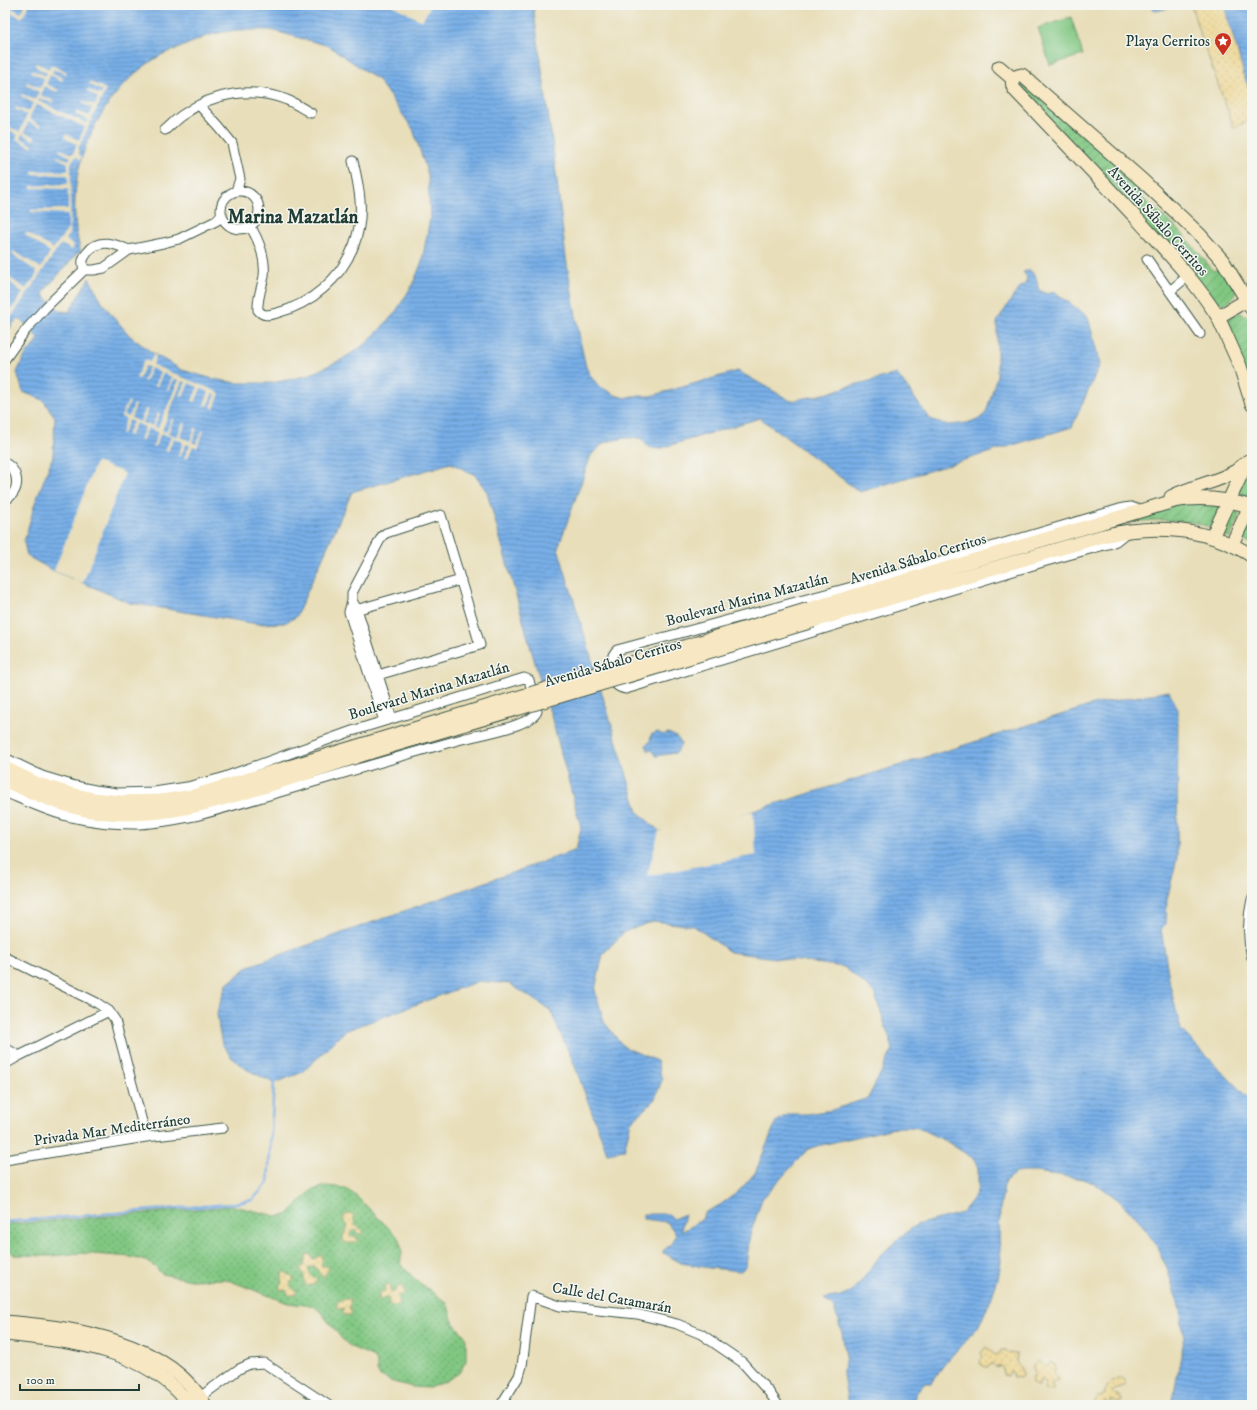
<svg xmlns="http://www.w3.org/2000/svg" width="1257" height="1410" font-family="'IM FELL DW Pica',serif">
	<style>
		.grass { fill: url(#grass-dots); stroke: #50825b }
		.sand { fill: url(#sand-dots); stroke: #868c69 }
		.garden { fill: url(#garden-furrows); stroke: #50825b }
		.pitch { fill: #81c782; stroke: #50825b }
		.water { fill: url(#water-rules); stroke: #4c768e; fill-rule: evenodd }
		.pier { fill: #e8deb9 }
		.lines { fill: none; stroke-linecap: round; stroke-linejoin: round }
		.stream { stroke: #78afe7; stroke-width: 2.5 }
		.street-casing { stroke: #3d5548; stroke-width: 11 }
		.secondary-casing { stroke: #3d5548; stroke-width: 15 }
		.street { stroke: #fff; stroke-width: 9 }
		.secondary { stroke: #f7e8c3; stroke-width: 13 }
		.secondary-bridge-casing { stroke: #3d5548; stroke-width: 15; stroke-linecap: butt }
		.secondary-bridge { stroke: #f7e8c3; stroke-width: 13 }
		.labels { text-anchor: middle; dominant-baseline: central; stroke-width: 3; stroke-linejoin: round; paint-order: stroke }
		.poi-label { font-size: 15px; fill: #1f3d34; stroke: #f6f6f2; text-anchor: end }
		.street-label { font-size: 15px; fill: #1f3d34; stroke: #f6f6f2 }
		.district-label { font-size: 19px; font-weight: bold; fill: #1f3d34; stroke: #f6f6f2 }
	</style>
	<defs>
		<pattern id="grass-dots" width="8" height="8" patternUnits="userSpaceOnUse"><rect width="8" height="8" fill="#81c782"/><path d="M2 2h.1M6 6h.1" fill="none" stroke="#69a36b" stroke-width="1.8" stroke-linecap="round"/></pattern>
		<pattern id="sand-dots" width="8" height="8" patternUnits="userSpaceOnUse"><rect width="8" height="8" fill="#eeda9e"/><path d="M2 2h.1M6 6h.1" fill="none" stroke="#ccbc89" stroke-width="1.8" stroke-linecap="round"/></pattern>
		<pattern id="garden-furrows" width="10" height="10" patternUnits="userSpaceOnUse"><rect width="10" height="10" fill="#81c782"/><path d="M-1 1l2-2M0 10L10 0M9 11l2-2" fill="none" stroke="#69a36b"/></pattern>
		<pattern id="water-rules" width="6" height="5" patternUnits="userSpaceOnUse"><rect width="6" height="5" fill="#78afe7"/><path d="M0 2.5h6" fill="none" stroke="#6290bc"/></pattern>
	</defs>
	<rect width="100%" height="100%" fill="#f6f6f2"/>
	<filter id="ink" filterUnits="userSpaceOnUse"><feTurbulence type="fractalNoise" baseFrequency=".025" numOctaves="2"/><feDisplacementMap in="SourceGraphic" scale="8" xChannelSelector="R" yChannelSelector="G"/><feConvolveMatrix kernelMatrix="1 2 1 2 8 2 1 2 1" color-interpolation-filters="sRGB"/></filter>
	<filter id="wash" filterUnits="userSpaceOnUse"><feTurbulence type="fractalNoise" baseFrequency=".012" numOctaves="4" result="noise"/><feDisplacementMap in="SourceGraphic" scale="16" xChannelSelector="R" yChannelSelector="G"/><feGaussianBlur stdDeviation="0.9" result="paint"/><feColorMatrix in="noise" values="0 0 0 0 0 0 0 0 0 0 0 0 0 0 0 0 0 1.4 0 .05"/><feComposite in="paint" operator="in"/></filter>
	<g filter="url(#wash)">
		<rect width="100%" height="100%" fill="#e8deb9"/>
		<path class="grass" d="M327,1186L344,1188L355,1195L400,1239L402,1253L400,1264L416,1280L447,1303L453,1322L466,1337V1361L459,1373L446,1381L429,1388L413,1387L393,1382L379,1375L377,1371V1363L372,1356L351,1347L342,1339L319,1310L313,1306L288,1303L225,1279L191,1280L162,1274L155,1267L146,1261L131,1257L80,1253L52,1256L14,1255C6,1246 2,1238 6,1226L13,1224L234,1206L276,1216L287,1215L312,1190Z"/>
		<path class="sand" d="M1191,5H1227L1246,81L1252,93V129L1248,120L1234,128L1199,31Z
			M350,1214L353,1215L355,1225L364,1231L361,1235L354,1230L352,1231L350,1233V1236L357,1237V1241L355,1243H345C340,1237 346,1232 348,1226L343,1219L345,1215Z
			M307,1254L311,1255L312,1258L314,1259L321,1255L323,1260L321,1263L322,1266H327L329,1269L324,1276L322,1277L315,1267H309L308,1270L311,1275L317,1280L315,1284L308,1286L304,1283V1275L300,1269L301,1267L304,1266Z
			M285,1272L294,1279L291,1282L290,1286L297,1292L295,1295H289L286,1290H280V1286L283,1282L282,1277L283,1273Z
			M388,1284L390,1285V1291L393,1293L399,1286L404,1288V1294L398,1296L399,1303L397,1306H393L388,1303L389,1298L388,1297H385L382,1300L379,1299V1292H384L385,1285Z
			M342,1299H347L351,1301L349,1308L351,1312L349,1315H345L342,1313L344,1308L338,1309L336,1307L338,1302Z
			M986,1347L995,1355L999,1354L1001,1350H1006L1008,1353L1016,1354L1017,1356L1016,1362L1021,1367L1022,1376L1020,1378L1014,1377L1012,1372L1010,1371L1008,1376L1003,1375V1369L1001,1366L996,1368L992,1364L987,1367L982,1366C979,1363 980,1360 983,1357L981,1353Z
			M1037,1361H1039L1045,1367L1051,1362L1056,1366L1054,1372L1058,1380L1052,1382L1053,1389L1052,1391L1044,1390L1045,1382L1043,1380H1040L1039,1386H1036L1032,1383V1379L1035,1372L1033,1369V1365Z
			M1121,1378L1125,1380V1384L1113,1391L1112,1393L1113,1394L1120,1396L1122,1401L1119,1403L1111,1400L1112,1405H1108L1105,1400L1102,1405H1095L1094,1402C1096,1397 1099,1397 1104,1395C1104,1388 1114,1379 1121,1378Z"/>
		<path class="garden" d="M1019,80L1143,186L1142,198L1179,230L1214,271L1222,266L1236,291C1232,303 1226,306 1214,302L1019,86L1018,82Z
			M1241,313L1250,317L1252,320V396L1226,325C1228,317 1232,314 1241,313Z
			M1252,462V498L1237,493Z
			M1179,503L1223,504L1213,528L1191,522L1161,520L1125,522Z
			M1231,510H1236L1239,514L1238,519L1230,538L1218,534Z
			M1252,515V544L1240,539Z"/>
		<path class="pitch" d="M1071,17L1083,55L1050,65L1038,28Z"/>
		<path class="water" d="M5,5H533L553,148L566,258L581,345L586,367L591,377L599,386L615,395L625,398L632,396H651L738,371L791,401L829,393L846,387L897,374L929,418L939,423L949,425L967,423L979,419L986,413L997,375V322L1014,295L1021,287L1026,283L1027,277L1023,272L1030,270L1036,277L1039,290L1047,294L1055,292L1088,317L1100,364L1072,427L860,492L760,418L658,449L648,447L641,438H625L605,442L591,455L558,548L638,812L659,831L683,830L727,819L1096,704L1169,691L1178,709L1177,858L1167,899L1166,924L1161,929L1170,985L1181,1030L1252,1102V1405H1172L1184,1339L1181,1313L1167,1268L1156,1245L1139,1220L1116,1198L1101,1187L1083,1179L1037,1172H1024L1015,1173L1005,1181L1000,1209L999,1239L1001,1261L998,1279L990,1302L978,1327L946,1362L931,1383H924C919,1389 912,1396 915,1405H848L843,1375V1369L846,1357L842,1333L834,1308L824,1299L845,1295L851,1292L863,1279L879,1257L900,1237L916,1225L962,1213L973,1199L978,1188V1169L974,1159L946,1141L916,1127H899L817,1146L807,1150L762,1199L750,1235L746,1266L741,1271L710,1268L681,1263L662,1252L670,1245L677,1235L667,1222L643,1219V1214H669L673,1219L685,1214L681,1230C692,1230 693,1221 702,1220L704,1213L720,1205L738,1192L755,1173L776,1122L788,1114H807L832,1110L868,1098L893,1049L874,992L844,967L730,952L694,926L653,921L624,932L603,954L595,990L604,1022L624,1047L657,1061L662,1080L655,1099L631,1122L624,1150L607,1153L574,1064L550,1010L510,984L479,981L345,1031L303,1072L274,1083L244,1068L232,1058L222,1044L219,1029L217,1013L226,985L249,966L576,850L581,828L552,719L535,663L487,492L475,475L451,463L352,492L296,617L284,623L258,624L130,603L83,583L54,571L27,556L24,542L35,503L53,456L55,417L43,400L23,392L17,372L25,356L39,339L22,321L18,319L14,322L5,335ZM238,30H271L329,46L378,80L413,129L428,175L430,218L422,261L413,284L395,313L367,343L341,360L306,376L272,383H237L213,379L182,370L154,354L130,336L111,314L102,302L89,278L69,312L60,311L44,296L43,292L73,258L77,253H81C76,235 74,217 75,198C77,144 110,85 158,57C164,53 171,51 177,49C189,44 202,37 214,34C222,32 230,31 238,30Z
			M1153,5H1171L1169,8L1157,11L1153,10Z
			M1226,5H1252V93L1246,81L1226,12Z
			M657,732L664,735L668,733C675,736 679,737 681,745L676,753L656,756L651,750L648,751L646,745L650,741L651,735Z"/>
		<path class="pier" d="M5,5L21,13L25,5H29L22,18L7,10L5,14Z
			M392,5H431L422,21Z
			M36,63L49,69L51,65L67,72L66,74L53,69L52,73L63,78L62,81L50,75L46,84L59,90L57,92L44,86L40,95L54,101L53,103L39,98L38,101L86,123L88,120L75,114L76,111L90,116L92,108L82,103V101L95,105L98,98L87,91V89L100,95L102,91L89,84L90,82L106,89L78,149L79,155L82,157L81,160L77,157L73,159L71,164L70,231L66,240L74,246L72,250L61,244L5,326V319L9,312L5,309V304L12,309L23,293L5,278V275L26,289L37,274L36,271L12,254L13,251L41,268L50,252L25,235L26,232L53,249L68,229V214L31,212V210L68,209V189L31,188V186L68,184V175L32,174V171H68V163L56,157L57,156L69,160L71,157L59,151L60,149L73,154L77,144L64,138L66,134L79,140L85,127L36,104L29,119L42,126L40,127L28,122L24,132L35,137V138L34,140L22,134L20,138L33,145L31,147L16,139L18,135L6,128L7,126L20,132L27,115L15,109L16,107L29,112L33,103L21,96L22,94L35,100L39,92L26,84L27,82L40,88L45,79L31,72L32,70L46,76L47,73L35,66Z
			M154,354L156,356L153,365L220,393L214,409L211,407L216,394L213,393L207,406L204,405L209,392L201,388L195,402L192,401L198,387L189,383L183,397L180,396L186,382L182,381L162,430L166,432L172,418L174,419L168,433L177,437L183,422L186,423L180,437L190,441L195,428H197L192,442L196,444L202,431H204L197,448L193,446L187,459L184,458L190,445L186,444L180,457L178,456L183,442L174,438L168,451H165L171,437L161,433L155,447L153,446L158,432L148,428L142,441L140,440L145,427L136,423L130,436L127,435L133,422L129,420L123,434L121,433L126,419L121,417L128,401L130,402L124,415L129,417L134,404L136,405L131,418L140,422L146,408L148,409L143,423L152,426L158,413L160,414L154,427L158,428L179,380L174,378L169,391L167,390L172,377L163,373L157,386H155L160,372L151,368L145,382L143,381L149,367L145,366L139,379L136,378L144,360L150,362Z
			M96,462L125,473L83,583L54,571Z
			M753,811L756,855L647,876L659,831L667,829L683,828Z"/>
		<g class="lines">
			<path class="stream" d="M5,1222L230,1204L252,1200L268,1183L274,1083"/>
		</g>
	</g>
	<g filter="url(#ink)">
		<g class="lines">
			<g class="street-casing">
				<path id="street" d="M199,105L219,127L232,143L240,179L236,191
					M165,130C171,125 177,118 184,114C213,93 253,86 287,100C295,103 303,109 311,113
					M221 210a19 19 0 1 1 38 0a19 19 0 1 1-38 0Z
					M250,226C259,240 266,259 264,276C262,287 257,299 258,310C263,317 269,315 277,313C311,304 341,279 354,245C365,216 360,190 353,161
					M1147,259L1200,334
					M84,270C82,263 82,259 87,253C98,237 115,244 129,250
					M1170,291L1188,276
					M5,359L25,331L45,308L84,270H94L104,268L129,250L163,243L179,239L216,221L222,215
					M5,463C20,471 21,492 5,500
					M1126,533L1116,541L1108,544L1043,562L626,689C607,687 606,661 617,650L893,576L1123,508L1131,507L1139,510
					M352,601L357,609L392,719
					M352,611L461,580
					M371,677L480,645L441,515L386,533L382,536L352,593V601L349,612L384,721
					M5,758L42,776L75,786L95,790L117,793L154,792L187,787L222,778L352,731L524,678L529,680L537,711C533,726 477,735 462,739C374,763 287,791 199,815C178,819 156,824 135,824C114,824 91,822 71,817C48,812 26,801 5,792
					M1252,899C1247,920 1247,937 1252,958
					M5,957L97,1003L109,1011L115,1020L146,1137
					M5,1048L19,1056
					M5,1064L19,1056L109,1011
					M5,1160L146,1137L223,1128
					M196,1400L239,1369L250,1364L264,1363L328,1405
					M501,1405L519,1376L522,1366L531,1296L560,1306L637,1314L677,1324L701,1334L742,1362L769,1392L778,1405"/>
			</g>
			<g class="secondary-casing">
				<path id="secondary" d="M999,67L1013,79
					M1252,309L1223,261L1200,235L1143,181L1022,75C1014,76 1010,81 1014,89C1056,133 1098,177 1139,221C1167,252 1196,282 1218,317L1240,366L1252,404
					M1218,317L1247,300
					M1171,497C1191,486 1216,483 1236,471C1240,468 1244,464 1248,461
					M1212,537L1246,464
					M1232,544L1250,506
					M809,609L1174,501C1199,496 1227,499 1252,507
					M813,621L1103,536C1153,524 1208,527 1252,556
					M5,768L38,784L67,793L93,799L120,802L161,801L193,796L368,743
					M5,781C37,795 71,810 106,813C166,818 214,802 270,785C303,774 337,763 371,752
					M5,1322C72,1327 168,1341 205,1405
					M5,1334C70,1341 147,1348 190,1405"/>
			</g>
			<use href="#street" class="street"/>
			<use href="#secondary" class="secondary"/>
			<g class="secondary-bridge-casing">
				<path id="secondary-bridge" d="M368,743L809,609
					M371,752L813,621"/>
			</g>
			<use href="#secondary-bridge" class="secondary-bridge"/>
		</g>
	</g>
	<defs>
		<g id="sight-pin" transform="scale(0.9)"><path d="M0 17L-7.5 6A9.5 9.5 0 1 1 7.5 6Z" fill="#c8321e" stroke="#f6f6f2"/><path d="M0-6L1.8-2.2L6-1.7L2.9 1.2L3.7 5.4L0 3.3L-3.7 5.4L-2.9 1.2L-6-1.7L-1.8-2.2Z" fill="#fff"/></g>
	</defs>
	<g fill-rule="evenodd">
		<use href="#sight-pin" x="1223" y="41"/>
	</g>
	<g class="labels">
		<g class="poi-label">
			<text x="1210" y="41">Playa Cerritos</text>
		</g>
		<g class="street-label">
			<text transform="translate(1158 221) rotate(48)">Avenida Sábalo Cerritos</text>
			<text transform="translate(918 559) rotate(-17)">Avenida Sábalo Cerritos</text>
			<text transform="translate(747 600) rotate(-15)">Boulevard Marina Mazatlán</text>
			<text transform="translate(613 663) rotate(-16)">Avenida Sábalo Cerritos</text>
			<text transform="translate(429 691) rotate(-17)">Boulevard Marina Mazatlán</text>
			<text transform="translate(112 1130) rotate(-8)">Privada Mar Mediterráneo</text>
			<text transform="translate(612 1298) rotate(10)">Calle del Catamarán</text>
		</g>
		<g class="district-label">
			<text x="293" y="217">Marina Mazatlán</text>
		</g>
	</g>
	<rect width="1257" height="1410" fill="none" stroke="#f6f6f2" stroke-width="20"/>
	<path d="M20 1384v6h119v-6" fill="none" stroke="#1f3d34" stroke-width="2"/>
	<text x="26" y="1384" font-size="12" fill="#1f3d34" stroke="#f6f6f2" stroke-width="3" paint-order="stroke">100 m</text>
</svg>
